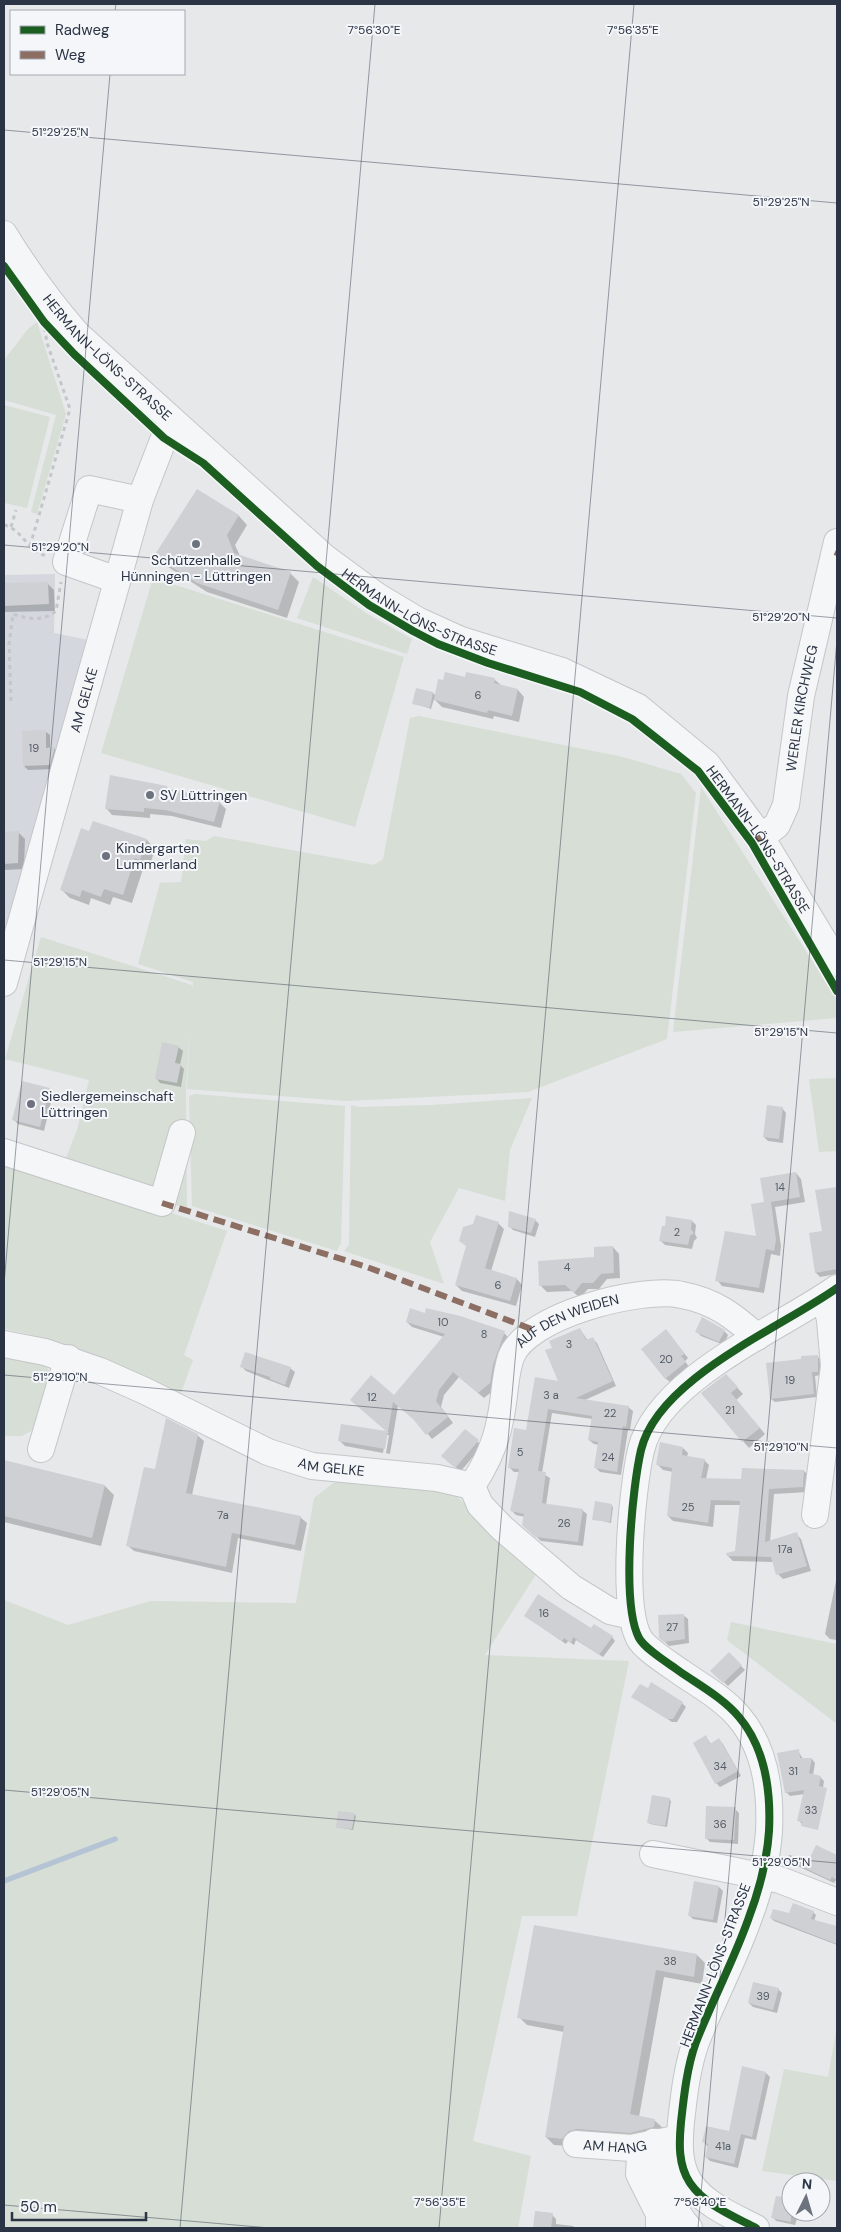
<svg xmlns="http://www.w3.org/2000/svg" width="841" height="2232" font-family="'DM Sans',sans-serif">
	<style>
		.built { fill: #d4d7dd }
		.green { fill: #d6ded6 }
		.shadow { fill: #0003 }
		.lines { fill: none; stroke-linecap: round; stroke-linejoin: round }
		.stream { stroke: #b4c4d5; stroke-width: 5.5 }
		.building { fill: #ced0d3 }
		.minor-casing { stroke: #c4c6c8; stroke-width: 28 }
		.path { stroke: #c5c6ca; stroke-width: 3; stroke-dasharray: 4 4; stroke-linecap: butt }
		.minor { stroke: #f5f6f7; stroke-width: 26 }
		.quiet { stroke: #8d6e63; stroke-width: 6; stroke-dasharray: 12 6; stroke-linecap: butt }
		.cycleway-casing { stroke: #f4f6f9; stroke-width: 11 }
		.cycleway { stroke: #1b5e20; stroke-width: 8 }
		.ticks { fill: none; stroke: #2b3445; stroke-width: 1; stroke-opacity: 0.45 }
		.poi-dot { fill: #6c737f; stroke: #f4f6f9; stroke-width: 2 }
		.labels { text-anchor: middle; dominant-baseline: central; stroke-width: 4; stroke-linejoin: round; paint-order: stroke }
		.number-label { font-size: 11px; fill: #545c69 }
		.street-label { font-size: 14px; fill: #2b3445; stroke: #f4f6f9 }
		.poi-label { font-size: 14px; fill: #2b3445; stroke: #f4f6f9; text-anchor: start }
		.ticks-label { font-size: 12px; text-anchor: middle; fill: #2b3445; stroke: #f4f6f9; stroke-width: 4; stroke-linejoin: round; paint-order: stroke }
	</style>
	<rect width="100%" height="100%" fill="#e6e8ea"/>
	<path class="built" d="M55,574L54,633L89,640L4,940V575Z"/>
	<path class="green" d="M37,322L66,414L37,514L31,512L56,415L4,400V360L28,329Z
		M4,405L50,417L27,508L4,503Z
		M313,577L369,615L412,639L407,654L297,618Z
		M153,578L404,657L355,827L101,753Z
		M419,716L623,757L681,774L696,793L667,1039L528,1092L345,1101L187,1089L190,1028L186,1090L187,1209L62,1168L77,1130L89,1080L5,1059L41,937L192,985V991L193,982L138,964L160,883L181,882L186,839L206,841L214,836L374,865L383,859L410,718Z
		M701,787L837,1000V1018L673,1032Z
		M837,1078V1151L819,1152L809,1079Z
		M195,1094L345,1106L341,1243L337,1251L192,1206L189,1096Z
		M532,1098L510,1150L505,1201L459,1188L430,1242L444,1284L344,1251L349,1245L351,1105L359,1107L432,1105Z
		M4,1159L227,1231L184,1355L193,1360L181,1393C122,1366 68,1340 4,1329Z
		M4,1349L39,1356L52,1375L38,1427L22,1436H4Z
		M341,1477L451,1491L538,1571L485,1655L629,1661L577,1916H522L473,2141L531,2156L518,2228H4V1600L68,1625L151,1601L296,1603L314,1498Z
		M731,1622L837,1644V1724L727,1640Z
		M837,2026V2181L762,2171L784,2069L828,2077Z"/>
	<path class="shadow" d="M197,490L239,516L247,525L235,545L240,556L290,573L299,582L287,618L207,592L165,565L156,556Z
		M47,583L54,590L55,611L4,612V584Z
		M495,680L502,686L518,690L524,697L519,722L494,716L493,719L442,707L434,699L431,709L414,703L417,690L433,693L436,696Z
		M45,731L50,735V749L54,748L58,753L54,769L28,770L24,766Z
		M169,789L219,802L226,809L221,828L172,816L150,814V818L112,815L106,808Z
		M18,832L25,839L24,869L4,870V833Z
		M90,832L147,840L155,849L149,868L144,866L132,903L113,897L110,905L91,898L89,905L70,898L61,889Z
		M178,1047L183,1051L180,1065L184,1069L181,1087L160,1083L156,1078Z
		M49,1090L53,1094L44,1131L18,1124L14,1120Z
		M782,1108L786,1113L783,1143L768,1141L764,1137Z
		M796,1173L801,1179L805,1202L775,1207L781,1246L780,1256L771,1254L764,1293L722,1286L717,1280L758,1238L766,1203Z
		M837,1188V1274L820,1277L816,1273L810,1234L823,1232L817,1191Z
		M535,1220L539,1224L535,1237L513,1230L509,1226Z
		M692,1221L696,1225L695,1234L697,1238L694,1241L692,1249L665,1245L661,1241Z
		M498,1223L504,1229L491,1271L517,1279L522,1285L516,1306L462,1291L456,1285Z
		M613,1247L619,1254L620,1278L607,1279L599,1289H588L580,1298L572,1291L547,1292L541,1286L596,1259Z
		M407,1322L504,1333L509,1338L494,1390L484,1398L459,1377L444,1395L441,1407L453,1423L432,1439L417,1421L398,1406L390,1454L386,1453L389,1435H386L383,1453L345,1446L340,1441L342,1425L389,1433L357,1405L394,1397L444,1337L412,1327Z
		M580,1329L588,1341L593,1339L597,1343L616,1386L585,1400L628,1407L633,1411L630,1430H628L621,1475L600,1472L596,1468L599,1445L594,1444L589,1440L592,1419L552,1413L542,1473L550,1478L546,1505L582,1510L587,1514L583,1546L541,1541L528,1529L525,1517L516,1515L511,1510L520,1472H514L509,1467L528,1432L560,1383L554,1348Z
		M724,1331L728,1335L724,1345L701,1336L697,1332Z
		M670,1335L688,1358L685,1361L689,1367L670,1382L665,1378Z
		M817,1356L821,1360V1375L815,1376L817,1397L775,1402L771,1399L803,1361Z
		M242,1367L290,1368L295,1372L289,1388L246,1371Z
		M732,1382L743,1394L736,1400L765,1434L749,1448L702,1394Z
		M465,1430L482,1446L461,1471L447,1461Z
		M197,1435L204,1441L192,1495L300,1517L307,1523L301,1551L238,1538L232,1573L134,1551L127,1545L156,1471Z
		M683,1448L688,1453L687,1457L704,1460L709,1465L706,1479L742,1480L743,1470L804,1471L809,1476L808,1492L774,1494L770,1542L796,1534L801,1539L811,1571L783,1579L778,1574L774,1562L733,1561L728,1556L737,1552L740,1505H715L713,1527L673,1521L668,1516L673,1472L663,1470L658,1465Z
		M4,1461L105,1486L114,1495L101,1546L4,1522Z
		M611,1505L613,1507L611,1523L594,1519Z
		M837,1576V1640L830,1639L825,1634Z
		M683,1615L688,1619L689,1643L669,1646L660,1637Z
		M525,1616L591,1629L612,1637L615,1641L603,1657L576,1640L574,1645L568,1641L566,1644Z
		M729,1654L745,1670L728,1686L712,1671Z
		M633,1697L682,1703L686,1707L677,1722H672Z
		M706,1737L711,1744L719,1740L723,1744L741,1776L720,1787L716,1783Z
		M798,1751L803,1759H812L815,1763L813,1775L820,1777L824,1781L817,1828L803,1825L799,1821L805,1794L790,1796L786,1792Z
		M669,1799L671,1801L667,1827L650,1824L648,1822Z
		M735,1809L739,1813L738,1844L710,1842L706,1838Z
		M354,1814L356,1816L353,1830L337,1827Z
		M824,1850L837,1856V1881L836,1880L834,1883L791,1863L787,1859L789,1855L820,1862Z
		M719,1887L723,1891L717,1923L693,1919L689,1915Z
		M813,1912L816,1915L814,1921L837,1927V1945L774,1921L771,1918Z
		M697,1955L705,1963L702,1984L664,1977L639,2117L654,2120L663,2128L662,2135L571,2146L554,2145L546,2137L564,2032L527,2025L519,2017Z
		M778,1989L782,1993L777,2013L753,2007L749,2003Z
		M766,2073L770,2077L756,2140L745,2138L738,2168L710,2161L706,2157L708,2147L704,2142L730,2132Z
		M791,2200V2212H799L795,2225L776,2221L773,2217Z
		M536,2213L552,2215L556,2219V2224L573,2226L576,2228H534Z"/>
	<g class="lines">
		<path class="stream" d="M4,1881L115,1839"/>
	</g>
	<path class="building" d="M197,489L239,515L227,535L234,553L291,572L278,610L197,583L154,556Z
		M48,582L49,604L4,606V583Z
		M445,672L465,677L466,672L495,678L494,683L518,689L512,716L488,710L487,713L434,700L438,679L443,680Z
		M416,688L433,692L430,708L412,704Z
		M46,730V748L55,747L50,765L23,766L22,731Z
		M110,775L167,786L168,788L220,801L214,822L165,810L144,808V812L105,809Z
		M93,821L147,839L140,860L135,858L123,895L104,889L101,897L82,890L80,897L60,890L81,828L89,831Z
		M19,831L18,863L4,864V832Z
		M162,1042L179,1046L175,1063L181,1064L177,1083L155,1079Z
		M22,1081L50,1088L40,1127L12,1120Z
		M767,1105L783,1107L779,1139L763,1137Z
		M796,1172L800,1197L771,1202L776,1240L774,1251L766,1249L759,1288L715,1281L725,1231L756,1236L751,1204L764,1202L760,1178Z
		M837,1187V1269L815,1273L809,1233L822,1231L815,1190Z
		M509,1211L536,1219L531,1233L508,1227Z
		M476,1215L499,1222L485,1268L517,1278L510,1301L455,1285L466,1246L459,1241L463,1227L473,1224Z
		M666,1216L692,1220L691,1229L694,1233L690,1236L688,1245L659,1241L662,1226H665Z
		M613,1246L614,1273L601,1274L593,1283H582L574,1293L565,1285L539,1286L538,1261L594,1257V1247Z
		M410,1308L425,1313L426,1308L430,1309L460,1316L505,1331L493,1365L490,1383L478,1393L453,1372L439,1390L436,1401L448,1417L426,1435L413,1419L393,1402L385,1449L338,1441L341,1424L386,1431L350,1400L371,1375L394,1395L445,1334L406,1322Z
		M702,1317L725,1330L719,1342L695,1332Z
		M580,1328L586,1340L593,1337L613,1381L576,1398L629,1406L626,1427L623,1426L617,1472L594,1468L598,1442L588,1440L592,1416L548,1409L538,1471L546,1472L542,1503L583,1509L578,1542L535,1537L522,1525L524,1514L510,1511L519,1469L508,1468L514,1428L526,1430L535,1377L558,1381L545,1350L552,1348L549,1341Z
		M666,1329L685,1354L681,1356L686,1362L665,1379L641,1349Z
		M245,1352L291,1367L285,1385L270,1379V1377L240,1367Z
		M818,1355V1372H812L814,1394L770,1399L766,1363L801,1359V1356Z
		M726,1374L738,1387L731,1393L760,1428L742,1442L701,1393Z
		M166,1418L198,1434L186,1493L301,1516L295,1545L232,1533L226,1567L126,1546L144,1467L155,1469Z
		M465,1429L479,1440L456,1467L453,1466L441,1456Z
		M660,1442L683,1447L682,1455L705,1459L701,1478L741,1479L742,1468L804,1470L803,1487L769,1489L765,1542L797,1532L807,1566L776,1575L771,1557L727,1556L726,1553L735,1551L740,1501L711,1500L708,1523L667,1516L672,1468L656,1465Z
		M4,1460L105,1485L92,1538L4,1516Z
		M595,1501L612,1504L610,1522L592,1520Z
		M538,1594L591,1628L594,1624L613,1636L599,1655L573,1637L571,1643L564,1638L562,1641L524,1616Z
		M684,1614L685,1639L664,1642L659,1638L658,1615Z
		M729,1652L742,1665L723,1683L710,1671Z
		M651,1682L683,1702L673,1719H667L631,1697L640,1684L648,1688Z
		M706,1735L710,1744L719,1738L738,1771L715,1784L693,1743Z
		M799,1749L800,1758H812L809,1773L821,1776L819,1786L827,1788L818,1830L801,1826L802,1822L797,1821L804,1790L785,1793L777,1753Z
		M652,1795L670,1798L665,1826L647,1823Z
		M706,1806L736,1807L734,1840L705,1839Z
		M338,1811L355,1813L352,1829L336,1828Z
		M816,1845L837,1855V1880L832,1877L830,1880L805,1868Z
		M694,1881L719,1886L713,1920L688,1916Z
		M793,1903L814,1911L811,1919L837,1926V1944L770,1918L773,1909L789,1913Z
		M534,1925L697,1954L694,1977L656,1970L630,2114L655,2119L654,2127L630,2133L577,2129L569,2131L562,2139L545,2137L564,2026L517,2018Z
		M753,1982L779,1988L773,2010L748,2003Z
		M742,2066L766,2072L752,2137L741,2134L734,2164L705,2157L708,2144L702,2142L706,2126L729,2131Z
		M776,2196L791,2198V2222L771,2218Z
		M535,2211L553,2213L551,2228H533Z"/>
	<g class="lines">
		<g class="minor-casing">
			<g id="minor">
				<path id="s1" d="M4,234C26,270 50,303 78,335L324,557L377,596L417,620L461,640L562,671L638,707L707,764L761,837L837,963"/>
				<path d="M117,580L66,562L89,489L140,500"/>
				<path id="s2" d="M761,837L777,825L786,805L801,696L837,542"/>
				<path id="s3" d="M4,983L140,500L164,438L174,423"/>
				<path d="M4,1152L162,1203L182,1133"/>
				<path id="s4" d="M4,1344L45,1352L100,1371L145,1391L268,1452L312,1466L437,1478L472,1486"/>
				<path d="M41,1449L68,1358"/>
				<path id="s5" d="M472,1486C485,1466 496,1444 500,1420C505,1400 504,1377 511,1357C527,1315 642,1286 682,1295C714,1301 734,1316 757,1337"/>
				<path d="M472,1486L480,1505L502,1528L571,1587L610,1611L632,1616"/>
				<path d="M815,1515L834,1366L830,1320L825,1297"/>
				<path d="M653,1854L780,1880L837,1902"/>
				<path d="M654,2142L640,2157L639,2174L659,2214V2228"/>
				<path d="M654,2142C657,2167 671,2210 689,2228"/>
				<path id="s6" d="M576,2144L631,2148L680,2138"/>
				<path d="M756,2228C733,2216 705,2205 690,2183C678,2165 679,2143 681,2122C684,2095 687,2067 696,2042C712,2001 733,1962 748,1920C759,1891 767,1862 769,1831C771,1791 765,1748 739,1717C723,1698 699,1685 679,1671C668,1663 645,1649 639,1638C621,1604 632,1489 641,1450C658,1378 781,1328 837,1288"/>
			</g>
		</g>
		<path class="path" d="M4,525C22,529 26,550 46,556
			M11,527L16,510
			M30,546L70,409L47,343L45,330
			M11,701L9,644L13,614C28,619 43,622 56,611L61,582"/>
		<use href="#minor" class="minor"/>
		<path class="quiet" d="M835,552L837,553
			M752,843L761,837
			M162,1203L367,1267L534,1330"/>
		<g class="cycleway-casing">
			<path id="cycleway" d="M4,266L44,322L74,354L164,438L203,463L317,566L369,605L413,631L438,644L488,663L580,692L632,719L698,771L752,843L837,991
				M756,2228C733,2216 705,2205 690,2183C678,2165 679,2143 681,2122C684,2095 687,2067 696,2042C712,2001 733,1962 748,1920C759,1891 767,1862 769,1831C771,1791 765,1748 739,1717C723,1698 699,1685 679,1671C668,1663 645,1649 639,1638C621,1604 632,1489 641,1450C658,1378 781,1328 837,1288"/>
		</g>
		<use href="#cycleway" class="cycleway"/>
	</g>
	<path class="ticks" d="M115,11L116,4M4,130L837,203M4,545L837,618M4,960L837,1033M4,1284L110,74M4,1375L837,1448M4,1790L837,1863M4,2205L270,2228M180,2228L375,4M439,2228L634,4M698,2228L837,640"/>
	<g class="poi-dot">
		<circle cx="196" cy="544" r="5"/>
		<circle cx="150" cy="795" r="5"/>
		<circle cx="106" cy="856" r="5"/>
		<circle cx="31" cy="1104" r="5"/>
	</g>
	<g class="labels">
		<g class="number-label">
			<text x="478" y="695">6</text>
			<text x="34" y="748">19</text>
			<text x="780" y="1187">14</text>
			<text x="677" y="1232">2</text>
			<text x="567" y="1267">4</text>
			<text x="498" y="1285">6</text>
			<text x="443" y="1322">10</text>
			<text x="484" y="1334">8</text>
			<text x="569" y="1344">3</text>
			<text x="666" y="1359">20</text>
			<text x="790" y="1380">19</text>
			<text x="551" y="1395">3 a</text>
			<text x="372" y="1397">12</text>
			<text x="730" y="1410">21</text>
			<text x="610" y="1413">22</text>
			<text x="520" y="1452">5</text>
			<text x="608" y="1457">24</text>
			<text x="688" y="1507">25</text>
			<text x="223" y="1515">7a</text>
			<text x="564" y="1523">26</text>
			<text x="785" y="1549">17a</text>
			<text x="544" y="1613">16</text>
			<text x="672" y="1627">27</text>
			<text x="720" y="1766">34</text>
			<text x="793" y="1771">31</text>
			<text x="811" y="1810">33</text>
			<text x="720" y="1824">36</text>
			<text x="670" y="1961">38</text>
			<text x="763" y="1996">39</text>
			<text x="723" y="2146">41a</text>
		</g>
		<g class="street-label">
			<text stroke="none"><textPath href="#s1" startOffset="162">HERMANN-LÖNS-STRASSE</textPath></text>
			<text stroke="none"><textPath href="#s1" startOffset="568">HERMANN-LÖNS-STRASSE</textPath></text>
			<text stroke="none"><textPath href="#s3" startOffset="294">AM GELKE</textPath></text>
			<text stroke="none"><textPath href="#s2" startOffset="140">WERLER KIRCHWEG</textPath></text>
			<text stroke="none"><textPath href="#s1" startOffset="988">HERMANN-LÖNS-STRASSE</textPath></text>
			<text stroke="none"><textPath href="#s5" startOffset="206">AUF DEN WEIDEN</textPath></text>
			<text stroke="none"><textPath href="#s4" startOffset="352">AM GELKE</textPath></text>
			<text transform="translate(715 1965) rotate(-69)">HERMANN-LÖNS-STRASSE</text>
			<text stroke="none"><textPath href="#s6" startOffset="39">AM HANG</textPath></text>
		</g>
		<g class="poi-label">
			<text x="196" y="560" text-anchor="middle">Schützenhalle<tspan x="196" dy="16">Hünningen - Lüttringen</tspan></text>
			<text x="160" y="795">SV Lüttringen</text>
			<text x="116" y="848">Kindergarten<tspan x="116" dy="16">Lummerland</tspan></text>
			<text x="41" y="1096">Siedlergemeinschaft<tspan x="41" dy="16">Lüttringen</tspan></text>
		</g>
	</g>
	<g class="ticks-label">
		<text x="374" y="34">7°56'30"E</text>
		<text x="633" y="34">7°56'35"E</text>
		<text x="60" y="136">51°29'25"N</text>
		<text x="781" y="206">51°29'25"N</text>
		<text x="60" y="551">51°29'20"N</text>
		<text x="781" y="621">51°29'20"N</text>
		<text x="60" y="966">51°29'15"N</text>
		<text x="781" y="1036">51°29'15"N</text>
		<text x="60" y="1381">51°29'10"N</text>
		<text x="781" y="1451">51°29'10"N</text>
		<text x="60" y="1796">51°29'05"N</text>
		<text x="781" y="1866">51°29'05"N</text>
		<text x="440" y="2206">7°56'35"E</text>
		<text x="700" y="2206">7°56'40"E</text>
	</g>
	<rect width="841" height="2232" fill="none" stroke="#2b3445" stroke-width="10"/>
	<rect x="10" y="10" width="175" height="65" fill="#f4f6f9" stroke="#a4a8b1"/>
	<rect x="20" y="26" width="25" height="8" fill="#1b5e20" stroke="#a4a8b1"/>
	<text x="55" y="35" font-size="15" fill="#2b3445">Radweg</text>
	<rect x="20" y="51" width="25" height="8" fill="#8d6e63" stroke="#a4a8b1"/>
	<text x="55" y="60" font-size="15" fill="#2b3445">Weg</text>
	<g transform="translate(806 2197) rotate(5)"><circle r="24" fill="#f4f6f9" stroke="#a4a8b1"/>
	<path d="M0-4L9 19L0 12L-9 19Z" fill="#6c737f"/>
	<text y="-8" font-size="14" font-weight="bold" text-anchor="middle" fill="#2b3445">N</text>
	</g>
	<path d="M12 2212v8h134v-8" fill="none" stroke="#2b3445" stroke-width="2.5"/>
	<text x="20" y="2212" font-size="15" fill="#2b3445" stroke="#f4f6f9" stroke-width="4" paint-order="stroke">50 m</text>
</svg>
